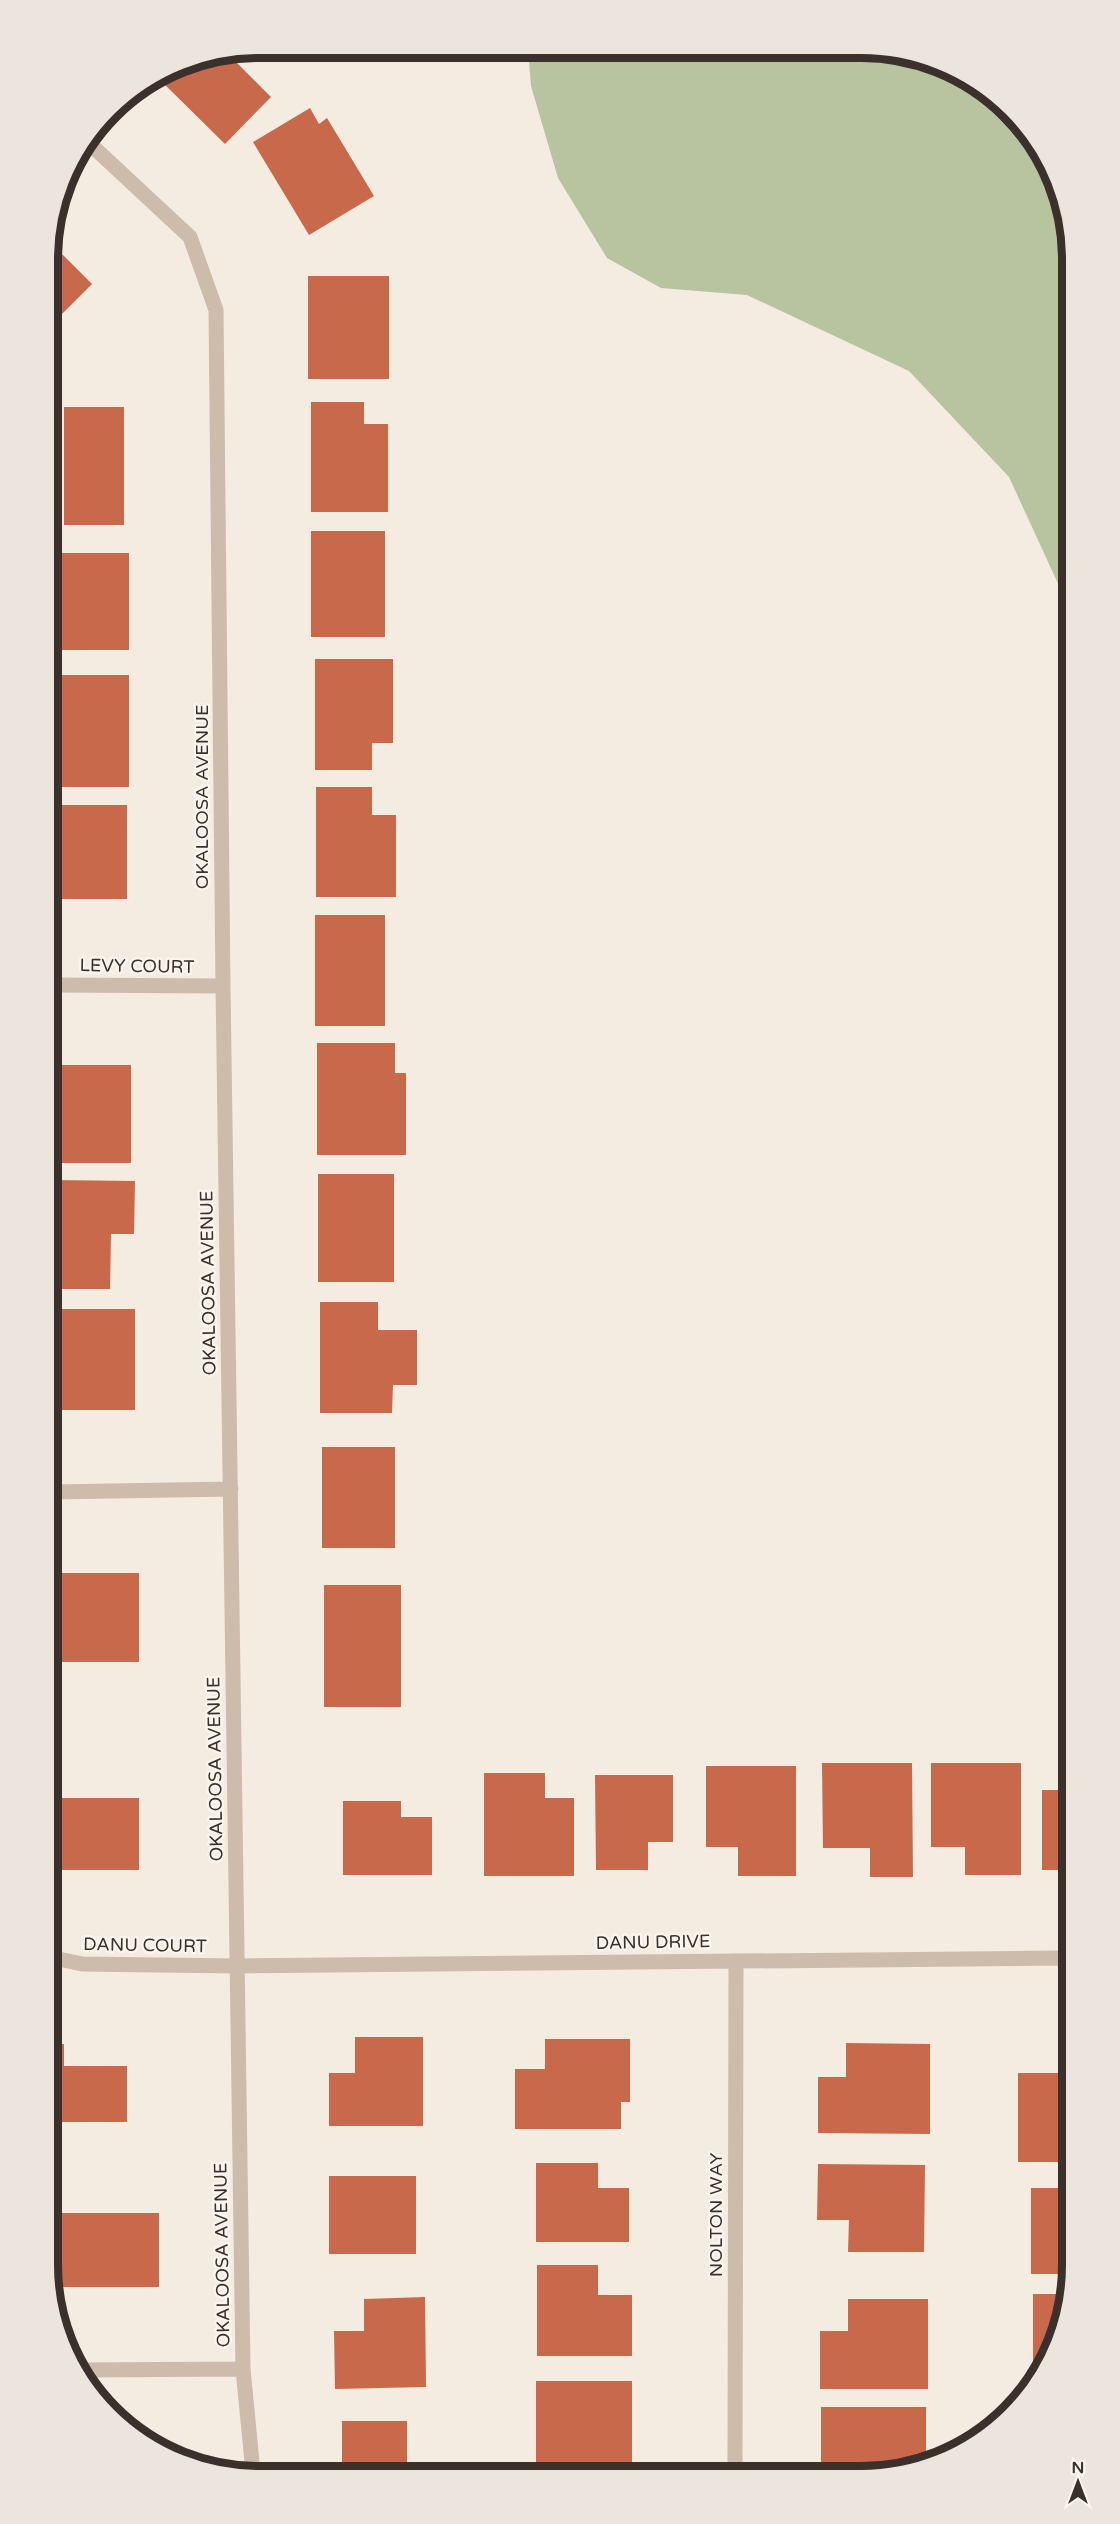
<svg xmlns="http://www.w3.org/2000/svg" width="1120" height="2524" font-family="'Varela Round',sans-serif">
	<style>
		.green { fill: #b8c4a0 }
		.building { fill: #c8694b }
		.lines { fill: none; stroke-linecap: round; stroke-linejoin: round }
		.minor { stroke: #cdbbac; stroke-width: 15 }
		.labels { text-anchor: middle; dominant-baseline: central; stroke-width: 5; stroke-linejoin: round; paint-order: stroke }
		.street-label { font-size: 18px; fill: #3b302b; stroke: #fbf5ee }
		.rim { fill: none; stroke: #3b302b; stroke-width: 8 }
	</style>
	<rect width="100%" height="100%" fill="#f4ebe1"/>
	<path class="green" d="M528,50L902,52L1000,101L1044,153L1065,204L1066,601L1009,477L909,371L747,295L661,288L607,258L558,178L531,86Z"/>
	<path class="building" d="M228,54L271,97L225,144L157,77L179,64Z
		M310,108L319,124L327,118L374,196L309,235L253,142Z
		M50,242L92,284L49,327L48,245Z
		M308,276H389V379H308Z
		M311,402H364V424H388V512H311Z
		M64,407H124V525H64Z
		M311,531H385V637H311Z
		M49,553H129V650H50Z
		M315,659H393V743H372V770H315Z
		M50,675H129V787H50Z
		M316,787H372V815H396V897H316Z
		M50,805H127V899H51Z
		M315,915H385V1026H315Z
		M317,1043H395V1073H406V1155H317Z
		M55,1065H131V1163H55V1133H51V1096H55Z
		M318,1174H394V1282H318Z
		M52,1180L135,1181L134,1234H111L110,1289H52Z
		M320,1302H378V1330H417V1385H393L392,1413H320Z
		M58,1309H135V1410H58Z
		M322,1447H395V1548H322Z
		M53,1573H139V1662H53Z
		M324,1585H401V1707H324Z
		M822,1763H912L913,1877H870V1848H823Z
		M931,1763H1021V1875H965V1847H931Z
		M706,1766H796V1876H738V1847H706Z
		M484,1773H545V1798H574V1876H484Z
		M595,1775H673V1842H648V1870H596Z
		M1042,1790H1070V1870H1042Z
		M54,1798H139V1870H54Z
		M343,1801H401V1817H432V1875H343Z
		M355,2037H423V2126H329V2073H355Z
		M545,2039H630V2102H621V2129H515V2069H545Z
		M846,2043L930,2044V2134L818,2133V2077H846Z
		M54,2044H64V2066H127V2122H55Z
		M1018,2073H1071V2162H1018Z
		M536,2163H598V2188H629V2242H536Z
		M818,2164L925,2165L924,2252H848L849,2220H817Z
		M329,2176H416V2254H329Z
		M1031,2188H1071L1072,2274H1031Z
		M55,2213H159V2287H55Z
		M537,2265H598V2295H632V2356H537Z
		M1033,2294H1068L1056,2345L1033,2385Z
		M425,2297L426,2387L335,2389L334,2331H364V2299Z
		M848,2299H928V2389H820V2331H848Z
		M536,2381H632V2469H536Z
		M821,2407H926V2464L916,2469H849V2462H821Z
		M342,2421H407V2471H342Z"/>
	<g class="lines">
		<path class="minor" d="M88,142L190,237L216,310L223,986L243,2369L253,2472
			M51,985L223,986
			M53,1492L231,1489
			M54,1958L82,1964L236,1966L1060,1958L1070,1961
			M78,2370L243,2369
			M735,2470L736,1961"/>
	</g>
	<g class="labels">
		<g class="street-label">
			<text transform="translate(202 797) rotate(-90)">OKALOOSA AVENUE</text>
			<text transform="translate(137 966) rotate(1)">LEVY COURT</text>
			<text transform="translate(208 1283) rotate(-91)">OKALOOSA AVENUE</text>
			<text transform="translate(215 1769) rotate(-91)">OKALOOSA AVENUE</text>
			<text transform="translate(653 1942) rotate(-1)">DANU DRIVE</text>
			<text transform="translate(145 1945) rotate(1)">DANU COURT</text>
			<text transform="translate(716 2215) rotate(-90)">NOLTON WAY</text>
			<text transform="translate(222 2255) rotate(-91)">OKALOOSA AVENUE</text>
		</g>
	</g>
	<path d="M0 0H1120V2524H0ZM259 58H861A201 201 0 0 1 1062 259V2265A201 201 0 0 1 861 2466H259A201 201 0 0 1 58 2265V259A201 201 0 0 1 259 58Z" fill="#ece5de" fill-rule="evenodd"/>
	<path class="rim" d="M259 58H861A201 201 0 0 1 1062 259V2265A201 201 0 0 1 861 2466H259A201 201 0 0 1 58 2265V259A201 201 0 0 1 259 58Z"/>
	<g transform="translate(1078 2482)" stroke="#fbf5ee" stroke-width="4.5" paint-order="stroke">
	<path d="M0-4.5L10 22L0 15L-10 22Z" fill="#3b302b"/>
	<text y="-9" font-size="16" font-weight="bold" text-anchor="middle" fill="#3b302b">N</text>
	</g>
</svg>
